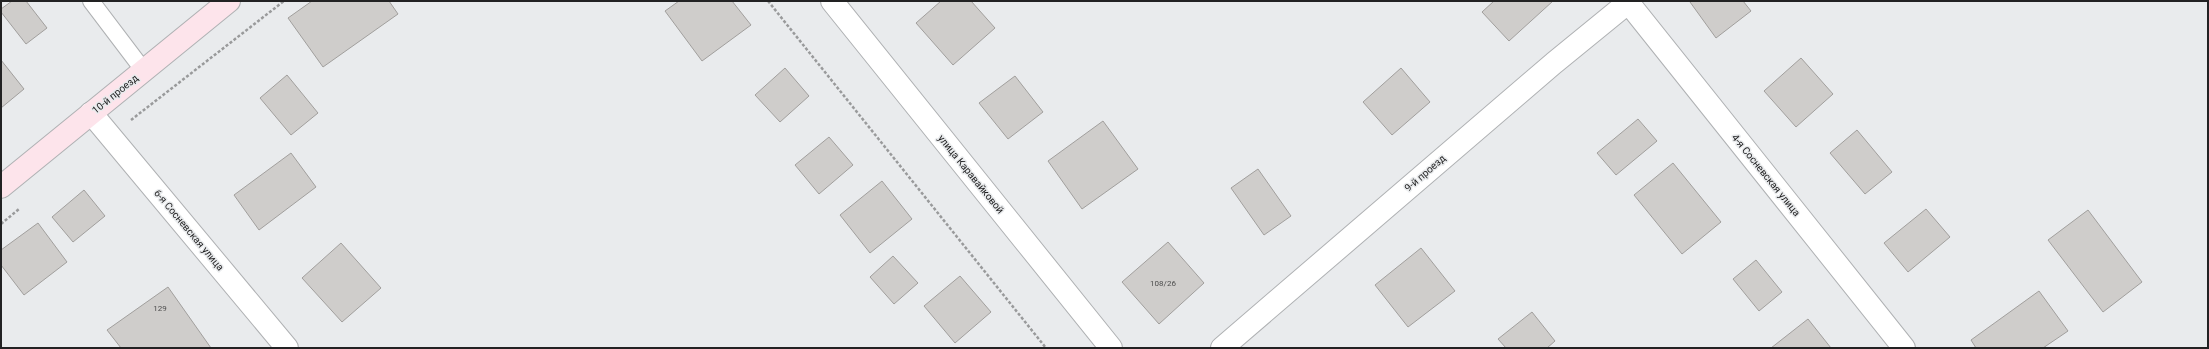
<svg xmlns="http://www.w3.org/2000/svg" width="2209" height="349" font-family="Roboto,sans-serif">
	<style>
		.building { fill: #cfcdcb; stroke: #a19f9d }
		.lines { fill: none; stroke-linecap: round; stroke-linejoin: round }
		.lane-casing { stroke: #afb1b3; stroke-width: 18 }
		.street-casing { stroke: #afb1b3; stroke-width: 24 }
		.secondary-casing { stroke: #afb1b3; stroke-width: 24 }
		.path { stroke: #999a9b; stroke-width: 2.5; stroke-dasharray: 3 2; stroke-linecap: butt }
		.lane { stroke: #fff; stroke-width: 16 }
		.street { stroke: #fff; stroke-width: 22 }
		.secondary { stroke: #fde4eb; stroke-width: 22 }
		.labels { text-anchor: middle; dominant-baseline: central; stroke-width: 3; stroke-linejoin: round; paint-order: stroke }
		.number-label { font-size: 8px; fill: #4d4d4d }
		.street-label { font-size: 10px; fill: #222223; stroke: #e9ebed }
	</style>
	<rect width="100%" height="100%" fill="#e9ebed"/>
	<path class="building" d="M12,1H26L47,28L26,44L1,12V9Z
		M312,1H389L398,14L323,67L288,18Z
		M679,1H732L751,25L702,61L665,11Z
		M941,1H971L995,28L953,65L916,23Z
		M1494,1H1553L1509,41L1482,12Z
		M1692,1H1743L1751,11L1716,38L1690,2Z
		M1801,58L1833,94L1796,127L1764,91Z
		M1,60L24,89L1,108Z
		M785,68L809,96L780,122L755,95Z
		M1401,68L1430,102L1392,135L1363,102Z
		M287,75L318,113L291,135L260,98Z
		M1015,76L1043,112L1008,139L979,103Z
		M1638,119L1657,141L1616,175L1597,153Z
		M1103,121L1138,169L1082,209L1048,161Z
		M1857,130L1892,172L1865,194L1830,153Z
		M829,137L853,165L819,194L795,165Z
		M291,153L316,187L259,230L234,195Z
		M1673,163L1721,222L1682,254L1634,195Z
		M1258,169L1291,216L1264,235L1231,188Z
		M882,181L912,219L870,253L840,215Z
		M84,190L105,216L73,242L52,217Z
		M1926,209L1950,237L1908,272L1884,243Z
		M2088,210L2142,282L2103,312L2048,240Z
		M38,223L67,262L24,295L1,265V250Z
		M1168,242L1204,283L1159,324L1122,282Z
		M341,243L381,288L342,322L302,278Z
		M1421,248L1455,291L1408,327L1375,285Z
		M893,256L918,283L894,304L870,277Z
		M1756,260L1782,292L1759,311L1733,279Z
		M960,276L991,312L955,343L924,306Z
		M168,287L211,348H121L107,330Z
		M2039,291L2068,331L2043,348H1976L1971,340Z
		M1532,312L1555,341L1547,348H1506L1498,339Z
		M1808,319L1831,348H1771Z"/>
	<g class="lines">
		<g class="lane-casing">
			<path id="lane" d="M91,1L144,71"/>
		</g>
		<g class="street-casing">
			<path id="street" d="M832,1L1111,348
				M1627,1L1904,348
				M91,113L287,348
				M1222,348L1554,63L1630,1"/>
		</g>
		<g class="secondary-casing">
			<path id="secondary" d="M1,187L229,1"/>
		</g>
		<path class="path" d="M768,1L1046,348
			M131,120L284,1
			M1,224L19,209"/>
		<use href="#lane" class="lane"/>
		<use href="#street" class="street"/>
		<use href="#secondary" class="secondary"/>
	</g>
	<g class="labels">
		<g class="number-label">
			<text x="1163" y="283">108/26</text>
			<text x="160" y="308">129</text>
		</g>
		<g class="street-label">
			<text transform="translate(115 94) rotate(-39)">10-й проезд</text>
			<text transform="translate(1425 173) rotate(-41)">9-й проезд</text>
			<text transform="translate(971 174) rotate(51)">улица Каравайковой</text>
			<text transform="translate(1766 175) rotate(51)">4-я Сосневская улица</text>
			<text transform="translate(189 230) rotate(50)">6-я Сосневская улица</text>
		</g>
	</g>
	<rect width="2209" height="349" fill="none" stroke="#222223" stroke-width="4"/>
</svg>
